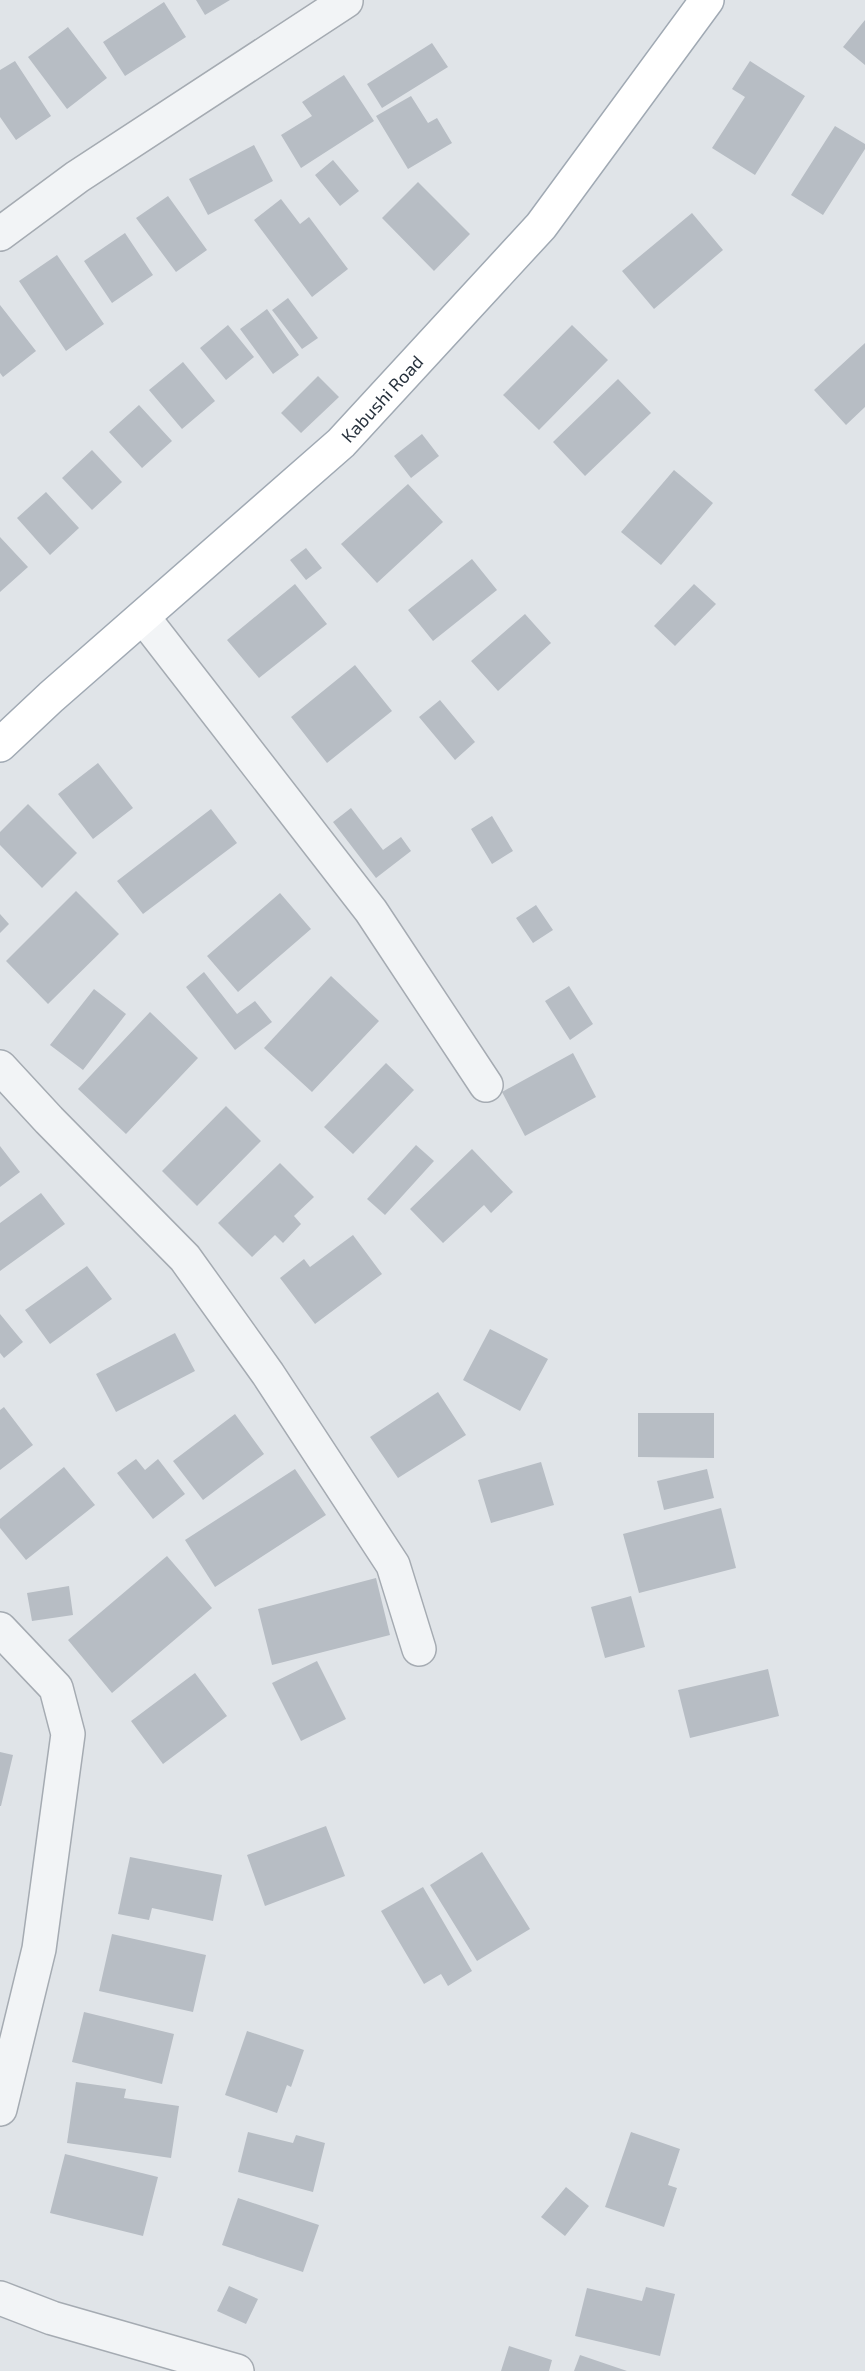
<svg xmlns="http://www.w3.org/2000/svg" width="865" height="2371" font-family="'Exo 2',sans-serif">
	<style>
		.building { fill: #b7bdc4 }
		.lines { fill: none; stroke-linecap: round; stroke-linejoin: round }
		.minor-casing { stroke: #a5abb2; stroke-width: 36 }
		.major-casing { stroke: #a0a9b3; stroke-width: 36 }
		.minor { stroke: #f2f4f6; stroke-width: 33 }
		.major { stroke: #fff; stroke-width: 33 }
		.labels { text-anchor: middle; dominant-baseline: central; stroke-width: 6; stroke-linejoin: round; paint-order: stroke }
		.street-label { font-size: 18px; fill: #29333e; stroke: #eff2f5 }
	</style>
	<rect width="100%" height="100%" fill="#e0e4e8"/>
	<path class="building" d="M196,0H230L205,15Z
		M164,2L186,37L125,76L103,42Z
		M865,20V65L843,47Z
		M68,27L107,78L67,109L28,57Z
		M432,43L448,67L382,108L367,84Z
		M15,61L51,116L16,140L0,117V70Z
		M750,61L805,96L755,175L712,148L745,97L732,89Z
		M344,75L374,121L301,168L281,135L312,116L302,102Z
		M411,96L428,123L437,118L452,143L408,169L376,116Z
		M835,126L865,144V149L823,215L791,195Z
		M254,145L273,181L208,215L189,179Z
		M333,160L359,191L340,206L315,175Z
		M418,182L470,234L434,271L382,218Z
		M168,196L207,250L176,272L136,218Z
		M281,199L300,224L309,217L348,269L312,297L254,220Z
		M692,213L723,250L654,309L622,271Z
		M125,233L153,275L112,303L84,261Z
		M57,255L104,324L66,351L19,281Z
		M288,298L318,338L302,349L272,310Z
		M0,305L36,351L3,377L0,373Z
		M267,309L299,355L273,374L240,329Z
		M228,325L254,357L226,380L200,348Z
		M572,325L608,360L539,430L503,395Z
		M865,343V407L846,425L814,390Z
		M183,362L215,401L182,429L149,390Z
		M318,376L339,397L301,433L281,413Z
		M618,379L651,413L585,476L553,442Z
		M139,405L172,441L142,468L109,432Z
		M422,434L439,456L411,478L394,456Z
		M92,450L122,482L92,510L62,478Z
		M674,470L713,503L661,565L621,532Z
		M408,484L443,522L377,583L341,544Z
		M46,492L79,528L50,555L17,518Z
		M0,537L28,567L0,592Z
		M306,548L322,568L306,580L290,560Z
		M472,559L497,590L433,641L408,610Z
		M295,584L327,624L259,678L227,640Z
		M694,584L716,604L675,646L654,626Z
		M525,614L551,643L498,691L471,661Z
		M355,665L392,711L327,763L291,717Z
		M440,700L475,742L455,760L419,717Z
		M98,763L133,808L93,839L58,794Z
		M28,804L77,853L42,888L0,845V832Z
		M351,808L383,850L401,837L411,851L376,878L333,822Z
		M211,809L237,843L143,914L117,881Z
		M492,816L513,851L492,864L471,829Z
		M76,891L119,934L48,1004L6,961Z
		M280,893L311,929L238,992L207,956Z
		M536,905L553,930L533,943L516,918Z
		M0,914L9,924L0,933Z
		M204,972L237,1014L255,1001L272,1022L235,1050L186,987Z
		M331,976L379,1021L312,1092L264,1048Z
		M569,986L593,1024L570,1040L545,1001Z
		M94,989L126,1014L83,1070L50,1045Z
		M150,1012L198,1058L126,1134L78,1089Z
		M573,1053L596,1097L525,1136L502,1092Z
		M386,1063L414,1090L353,1154L324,1127Z
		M226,1106L261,1141L197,1206L162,1171Z
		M416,1145L434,1161L385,1215L367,1199Z
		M0,1146L20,1172L0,1187Z
		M472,1149L513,1192L491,1213L484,1205L443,1243L410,1209Z
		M280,1163L314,1197L294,1216L301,1224L283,1243L275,1235L252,1257L218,1223Z
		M41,1193L65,1224L0,1271V1223Z
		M353,1235L382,1274L315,1324L280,1278L304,1259L310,1267Z
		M87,1266L112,1299L50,1344L25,1310Z
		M0,1314L23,1342L4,1358L0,1353Z
		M490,1329L548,1359L520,1411L463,1380Z
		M175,1333L195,1371L116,1412L96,1374Z
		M438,1392L466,1435L398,1478L370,1437Z
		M4,1407L33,1445L0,1470V1410Z
		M638,1413H714V1458L638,1457Z
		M235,1414L264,1454L203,1500L173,1461Z
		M136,1459L145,1470L158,1459L185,1494L153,1519L117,1473Z
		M541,1462L554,1505L491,1523L478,1480Z
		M64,1467L95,1505L26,1560L0,1528V1519Z
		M295,1469L326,1515L215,1587L185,1540Z
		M707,1469L714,1498L664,1510L657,1481Z
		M721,1508L736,1568L639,1593L623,1534Z
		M167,1556L212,1608L112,1693L68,1640Z
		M376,1578L390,1635L272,1665L258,1609Z
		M69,1586L73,1615L32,1621L27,1593Z
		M631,1596L645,1647L605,1658L591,1607Z
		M317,1661L346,1719L301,1741L272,1683Z
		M768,1669L779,1716L690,1738L678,1690Z
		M195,1673L227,1716L163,1764L131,1721Z
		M0,1752L13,1755L1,1806H0Z
		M326,1826L345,1876L265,1906L247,1855Z
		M482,1852L530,1929L477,1961L430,1885Z
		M130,1857L222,1875L213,1921L152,1908L149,1920L118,1914Z
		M423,1887L472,1971L448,1986L441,1974L424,1984L381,1911Z
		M112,1934L206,1955L193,2012L99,1991Z
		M84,2012L174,2034L162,2084L72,2062Z
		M247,2031L304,2050L291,2087L287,2085L277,2113L225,2095Z
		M76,2082L126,2089L124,2098L179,2106L171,2158L67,2143Z
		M248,2132L293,2143L296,2135L325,2143L313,2192L238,2172Z
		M631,2132L680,2149L668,2185L677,2188L664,2227L605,2207Z
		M65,2154L158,2177L143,2236L50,2213Z
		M566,2187L589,2206L565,2236L541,2217Z
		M238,2198L319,2225L303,2272L222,2245Z
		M229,2286L258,2299L246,2324L217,2311Z
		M646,2287L675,2294L660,2356L575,2336L587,2288L642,2301Z
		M509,2346L552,2360L549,2371H501Z
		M580,2355L627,2371H574Z"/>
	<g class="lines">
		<g class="minor-casing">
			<path id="minor" d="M0,234L77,177L346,1
				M143,617L371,911L486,1085
				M0,1067L49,1120L185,1258L268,1374L393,1565L419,1649
				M0,1629L56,1688L68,1734L39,1949L0,2109
				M0,2298L52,2318L237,2371"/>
		</g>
		<g class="major-casing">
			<g id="major">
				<path id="s1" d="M0,745L51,697L341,443L541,226L707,0"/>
			</g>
		</g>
		<use href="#minor" class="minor"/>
		<use href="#major" class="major"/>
	</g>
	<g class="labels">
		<g class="street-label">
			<text stroke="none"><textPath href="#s1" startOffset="516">Kabushi Road</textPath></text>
		</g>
	</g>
</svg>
